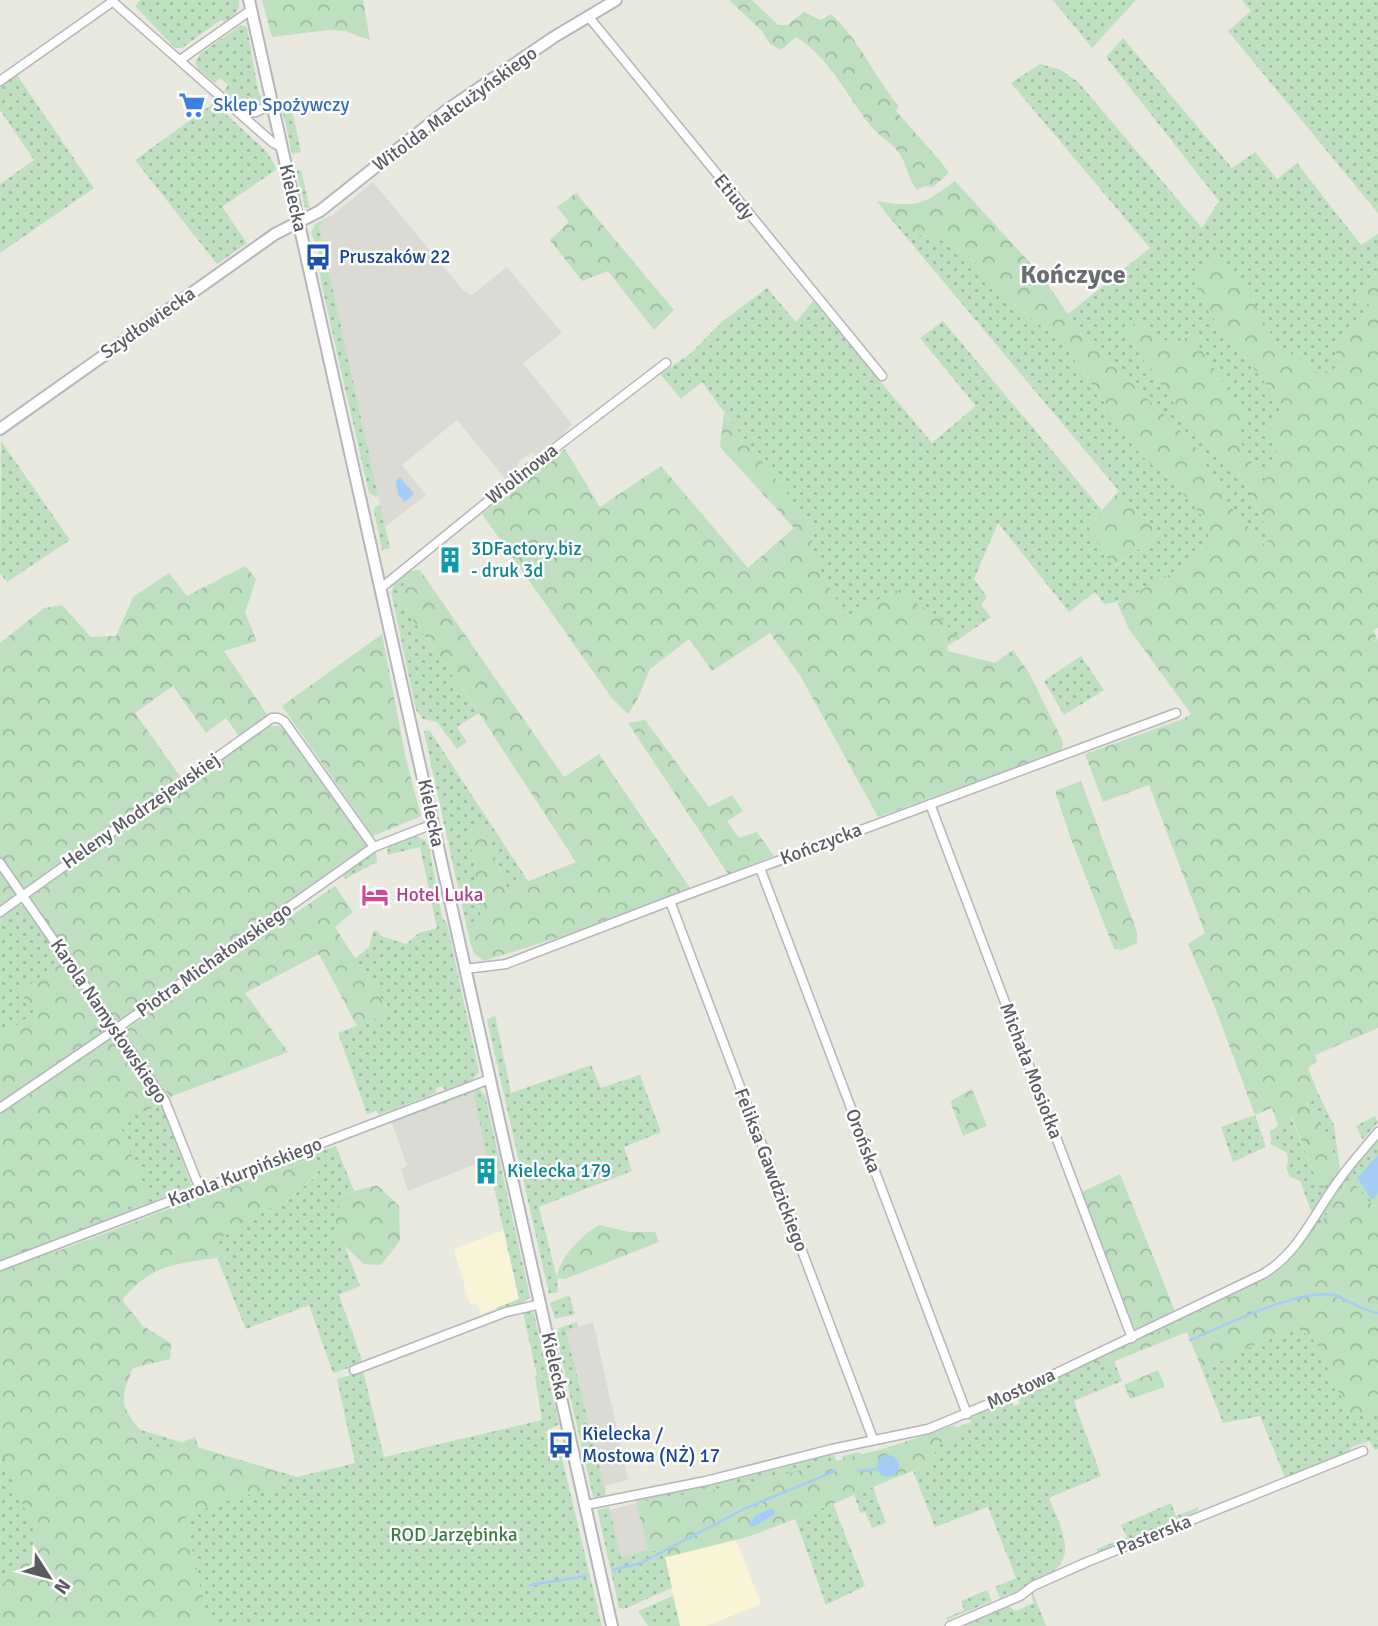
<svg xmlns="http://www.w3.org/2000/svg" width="1378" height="1626" font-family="Signika,sans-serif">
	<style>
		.commercial { fill: #faf4d6 }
		.industrial { fill: #dcdad4 }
		.green { fill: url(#green-dots) }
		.forest { fill: url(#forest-crowns) }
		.water { fill: #a4cdf6 }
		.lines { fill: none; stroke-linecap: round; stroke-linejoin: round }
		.stream { stroke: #a4cdf6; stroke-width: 2.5 }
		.street-casing { stroke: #b3b5ba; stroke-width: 11 }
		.secondary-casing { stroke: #b4b6bc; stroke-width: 14 }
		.street { stroke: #fff; stroke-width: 8 }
		.secondary { stroke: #fff; stroke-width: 10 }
		.labels { text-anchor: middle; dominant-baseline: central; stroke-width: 5; stroke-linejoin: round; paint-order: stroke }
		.shop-label { font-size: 19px; fill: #366cbe; stroke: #fff; text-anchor: start }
		.street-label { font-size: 19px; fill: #595b60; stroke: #fff }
		.transit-label { font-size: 19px; fill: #164399; stroke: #fff; text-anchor: start }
		.culture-label { font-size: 19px; fill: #0d838f; stroke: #fff; text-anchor: start }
		.hotel-label { font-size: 19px; fill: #b23c85; stroke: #fff; text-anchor: start }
		.park-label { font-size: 19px; fill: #3b7c43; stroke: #fff }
		.district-label { font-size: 26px; font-weight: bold; fill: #6a6d71; stroke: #fff }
	</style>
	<defs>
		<pattern id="green-dots" width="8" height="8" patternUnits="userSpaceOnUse" patternTransform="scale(1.75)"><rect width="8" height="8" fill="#bee0c0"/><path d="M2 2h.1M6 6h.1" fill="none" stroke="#9db99f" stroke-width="1.8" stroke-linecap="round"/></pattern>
		<pattern id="forest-crowns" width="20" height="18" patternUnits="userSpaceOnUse" patternTransform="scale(1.75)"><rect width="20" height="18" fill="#bee0c0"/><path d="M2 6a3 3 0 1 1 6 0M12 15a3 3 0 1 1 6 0" fill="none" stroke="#9db99f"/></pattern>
	</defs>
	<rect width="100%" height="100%" fill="#eae9e0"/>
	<path class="commercial" d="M504,1230L519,1299L481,1314L477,1303L470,1305L454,1249Z
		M730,1525L761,1604L706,1626H680L665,1557Z"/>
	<path class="industrial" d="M373,182L463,290L472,295L507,267L562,333L523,363L572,424L562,436L535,456L533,452L519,461L517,472L507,481L457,420L402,465L426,495L385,527L319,226Z
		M473,1093L488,1159L408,1191L401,1169L407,1166L392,1123Z
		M593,1322L628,1480L603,1486L566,1331Z
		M636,1503L648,1550L621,1557L609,1510Z"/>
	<path class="green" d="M140,0H239C241,12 232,16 224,22L221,20L182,48H175L135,6Z
		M1053,0H1136L1092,48Z
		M1242,0H1378V213L1228,31L1251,11Z
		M241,25L247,27L258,90L264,104L259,108L246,110L224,91L228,85L220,78L215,83L198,69L195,62L200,54Z
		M1123,38L1232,168L1255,152L1277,179L1297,163L1361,245L1378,234V271L1355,294L1372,307L1353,330L1333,346L1342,366L1318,375L1275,342L1252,299L1205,307L1286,409L1278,449L1264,484L1236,435L1190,334L1173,345L1136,323L1124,332L1180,412L1210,449L1231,464L1249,489L1270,537L1265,545L1230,506L1193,443L1082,335L1068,314L1150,248L1011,83L1040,64L1061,70L1078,82L1202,228L1219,201L1106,57Z
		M15,72L94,188L0,253V184L34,160L0,110V84Z
		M290,101L301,152L292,154L281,103Z
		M214,103L267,152L277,169L222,207L247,243L217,264L135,160Z
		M301,170L310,209L305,207L296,171Z
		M332,215L319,226L378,495L376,497L369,493L322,287L318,260L321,259L311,233L315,224Z
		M890,218L914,233L941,240L968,255L1018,308L1060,340L1103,400L1123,434L1148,462L1169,477L1203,517L1212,546C1185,565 1136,602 1104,604L1095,592L1069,612L998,523L974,579L987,597L981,605L991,617L959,639L941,619L852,618L835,598L811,550L814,528L751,449L702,382L681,399L660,374L690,354L723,321L767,288L796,322L813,301L932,443L976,406L920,338L943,321L1102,510L1088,526L1114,567L1160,533L1119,491Z
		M1,441L70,540L7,582L0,573Z
		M380,505L390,548L382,550L374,511L375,507Z
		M408,571L399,600L479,713L457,727L467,742L457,749L437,722L423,719L416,710L391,592L395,582Z
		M1081,656L1104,690L1064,715L1044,681Z
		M426,730L430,731L528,881L519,885L509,894L483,825L470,831L481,920L469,938L424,732Z
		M414,836L425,840L429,846L442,917L447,924L479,1072L472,1080L445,1090L442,1086L436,1088V1093L379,1115L376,1111L367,1114L338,1033L387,1014V1007L355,959L369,947L373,932L376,930L381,936L406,944L419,933L437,928L420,847L387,855L388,844Z
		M374,851H376L377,862L345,879L342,874Z
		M18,903L23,906L159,1098L196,1197L55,1251L42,1262L131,1427L297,1477L355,1463L337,1379L363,1371L384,1457L542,1420L535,1377L537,1376L523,1312L531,1311L534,1314L559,1424L546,1432L547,1439L557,1437L602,1626H0V916Z
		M495,1015L511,1093L591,1065L601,1088L640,1075L661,1132L624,1147L632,1171L539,1207L557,1278L558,1292L549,1294L487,1020Z
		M478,1088L485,1095L530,1297L522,1304L500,1311L496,1308L519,1299L473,1093L392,1123L391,1120Z
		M1317,1091L1334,1125L1340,1169L1312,1213L1300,1181L1290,1177L1286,1168L1288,1161L1287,1153L1271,1144L1270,1132L1290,1115L1321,1190L1334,1154L1306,1101Z
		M1255,1115L1266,1147L1233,1162L1221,1127Z
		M1375,1116L1378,1122L1363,1140L1356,1126Z
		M1378,1140V1207L1370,1203L1349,1179C1325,1216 1304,1257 1265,1281L1098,1362L1100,1367L1114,1361L1122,1381L1074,1401L1101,1476L1049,1498C1055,1513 1064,1530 1065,1546C1068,1576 1021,1589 1000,1598L995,1587L1016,1578L988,1507L935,1527L913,1471L931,1463L938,1444L959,1435L956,1428L971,1422L969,1417L1011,1401L1013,1406L1020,1404L1017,1397L1060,1375L1179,1320L1270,1274L1304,1240L1344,1180Z
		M336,1146L354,1191L344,1194L341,1242L345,1246L360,1286L339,1295L363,1363L333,1373L309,1305L246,1329L217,1258L222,1257L217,1238L241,1229L240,1220L287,1201L318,1174L311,1154Z
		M569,1295L575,1314L555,1319L550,1303Z
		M577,1322L578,1327L566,1331L606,1494L603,1498L593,1497L556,1334L559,1328Z
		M1299,1329L1315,1341L1351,1417L1378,1412V1449L1375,1450L1369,1441L1352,1447L1347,1455L1286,1480L1260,1416L1223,1423L1202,1370L1259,1343Z
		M860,1452L886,1523L872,1528L865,1512L860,1513L842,1456Z
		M830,1453L835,1457L844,1486L829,1493L865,1586L826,1605L780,1476L751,1483L636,1503L637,1500L647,1498L777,1469Z
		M1171,1503L1176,1516L1199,1507L1197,1511L1098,1554L1097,1549L1127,1537L1121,1525Z
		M609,1507L621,1557L648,1550L660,1552L665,1557L672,1588L624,1609L619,1608L598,1513V1510Z
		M987,1590L992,1601L947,1620L946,1618L964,1610L961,1601Z
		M1032,1590L1046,1626H962L1007,1606L1016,1611L1034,1603L1030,1591Z
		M673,1596L680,1626H648L638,1611Z"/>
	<path class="forest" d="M262,0H363L370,40L345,31L329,30L272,37Z
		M729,0H752L778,25H787L804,12L821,20L831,14C860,40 874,77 899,106L896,111L941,162L949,173L933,187L924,186L917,190C908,179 908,168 901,156C895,144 878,136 870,125C846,95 830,58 796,37L781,50L770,44L762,31Z
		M955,181L1042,276L1082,335L1193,443L1230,506L1265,545L1270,537L1249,489L1231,464L1210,449L1180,412L1124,332L1136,322L1173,345L1191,334L1248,420L1236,435L1264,483L1278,450L1265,429L1286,409L1205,307L1193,279L1213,251L1230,268L1252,299L1275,342L1318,374L1342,366L1333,346L1353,330L1372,307L1355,294L1378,271V628L1373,630L1378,641V1028L1315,1055L1317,1062L1308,1068L1317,1091L1306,1102C1314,1116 1338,1151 1335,1167C1333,1176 1326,1184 1321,1191L1291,1115L1278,1125L1272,1108L1255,1115L1213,1002L1188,944L1205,933L1149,785L1103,802L1085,754L1183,719L1191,714L1129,629L1117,603L1178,570L1211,546L1203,517L1169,477L1148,462L1123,434L1103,400L1060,340L1018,308L968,255L941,240L914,233L890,218L877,201C918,208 922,205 955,181Z
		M576,193L674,310L654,330L608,271L582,281L550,240L569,222L557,207Z
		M724,413L814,528L811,550L835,598L851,617L894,589L941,619L959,639L947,646L948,651L995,663L1013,650L1029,673L1063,742L1062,750L878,817L801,677L770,633L712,671L689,639L650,669L637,700L628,714L611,697L482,514L565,449L600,507L661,466L748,568L794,528L720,447Z
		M1119,491L1160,533L1113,567L1088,526Z
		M245,566L256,579L245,613L257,641L224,651L268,716L239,736L226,718L206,733L173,686L135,713L180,776L23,890L0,858V643L44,608L62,605L91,637L116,636L133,597L169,573L187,596Z
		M420,570L564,777L599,754L690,888L563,936L484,961L474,954L469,938L481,920L470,831L483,825L509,894L519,885L576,862L473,704L399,600L408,571Z
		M382,634L406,759L421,816L373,836L282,706Z
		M645,720L709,807L732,795L743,811L727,821L739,838L757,832L774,856L728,874L628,723Z
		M269,726H282L370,847L116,1023L29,898Z
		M1081,781L1137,932V943L1122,950L1114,949L1071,839L1055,791Z
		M0,870L18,894L0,907Z
		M335,886L353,912L335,927L387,1008V1014L357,1026L319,954L245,993L288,1052L170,1097L122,1032Z
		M62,960L109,1027L0,1101V1032L3,1036L34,1012L20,992Z
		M115,1037L159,1098L161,1104L119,1122L149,1198L0,1263V1115Z
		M972,1089L987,1126L963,1136L951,1104L952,1100Z
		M311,1155L318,1173L287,1201L241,1220L242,1229L218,1238L222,1257C178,1264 152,1263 122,1300L143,1326L171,1343L170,1359L133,1368C120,1400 119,1405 142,1432C147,1439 154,1448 164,1448C174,1447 186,1440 195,1437L199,1449L279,1472L287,1485L233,1499L185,1516L209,1626H0V1588L38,1542L4,1458L0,1459V1273Z
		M1120,1174L1175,1311L1135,1330L1082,1192Z
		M1350,1178L1370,1203L1378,1207V1412L1351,1418L1315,1341L1299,1329L1259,1343L1202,1370L1187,1332L1100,1367L1097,1362L1265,1281C1304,1257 1325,1216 1350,1178Z
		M377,1185L399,1206L400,1241L381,1265L364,1264C334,1236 328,1234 344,1194Z
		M600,1225L629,1232H655L659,1242L565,1279L557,1278C558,1259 583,1233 600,1225Z
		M1158,1370L1165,1387L1130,1399L1124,1385Z
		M955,1425L959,1435L938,1444L931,1463L806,1515L747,1537L671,1556L665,1557L660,1552L648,1550L636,1503L751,1483L886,1448Z"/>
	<path class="water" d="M400,477L414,494L405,502L398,494L396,481Z
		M1378,1155V1194L1372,1200L1357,1178Z
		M877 1466a11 11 0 1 1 22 0a11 11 0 1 1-22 0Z
		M772,1508L775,1510L774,1515L753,1527L750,1526L749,1523L756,1515Z"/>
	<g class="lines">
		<path class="stream" d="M1190,1340C1224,1326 1299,1288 1333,1295C1349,1299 1361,1311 1378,1313
			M859,1471L877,1469
			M613,1570L641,1563L746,1508L835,1471
			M530,1585L586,1576"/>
		<g class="street-casing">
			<path id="street" d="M111,0L272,142L282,148
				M588,16L882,376
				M180,60L251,10
				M0,81L112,2
				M239,113L256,112L272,104
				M381,588L529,468L666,363
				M930,804L1132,1338
				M0,863L165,1101L200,1189
				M760,868L967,1414
				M670,901L873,1439
				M0,912L272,718H278L284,721L374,847
				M465,969L506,964L670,901L1176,713
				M0,1108L116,1029L374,847L433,824
				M0,1266L490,1079
				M354,1370L506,1312L541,1304
				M586,1505L706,1481L832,1449L928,1429L1015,1393L1263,1274C1299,1253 1315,1212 1339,1180C1351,1163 1365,1148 1378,1132
				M950,1626L1020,1596L1033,1586L1087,1562L1363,1451"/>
		</g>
		<g class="secondary-casing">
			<path id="secondary" d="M249,0L612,1626
				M0,429L275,234L320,211L447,110L554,37L616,0"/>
		</g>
		<use href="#street" class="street"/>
		<use href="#secondary" class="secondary"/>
	</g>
	<defs>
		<g id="supermarket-bare" transform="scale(2.1)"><path d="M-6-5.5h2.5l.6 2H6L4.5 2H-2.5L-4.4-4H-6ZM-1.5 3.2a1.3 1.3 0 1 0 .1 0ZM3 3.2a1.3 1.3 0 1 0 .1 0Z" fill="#3f7fe0" stroke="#fff" stroke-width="2.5" paint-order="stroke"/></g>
		<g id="bus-bare" transform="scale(2.1)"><path d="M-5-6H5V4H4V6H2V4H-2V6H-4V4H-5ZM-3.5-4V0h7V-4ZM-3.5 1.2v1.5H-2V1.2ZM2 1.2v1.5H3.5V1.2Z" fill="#1a4fb4" stroke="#fff" stroke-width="2.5" paint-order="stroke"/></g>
		<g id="building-bare" transform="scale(2.1)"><path d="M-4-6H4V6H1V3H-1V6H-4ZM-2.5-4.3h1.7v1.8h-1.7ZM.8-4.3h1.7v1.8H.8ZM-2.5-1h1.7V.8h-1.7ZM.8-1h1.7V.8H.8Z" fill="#0f9aa8" stroke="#fff" stroke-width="2.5" paint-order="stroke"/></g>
		<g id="hotel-bare" transform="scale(2.1)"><path d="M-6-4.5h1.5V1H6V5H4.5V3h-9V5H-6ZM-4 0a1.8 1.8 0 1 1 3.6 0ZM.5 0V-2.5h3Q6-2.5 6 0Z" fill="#d1479c" stroke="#fff" stroke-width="2.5" paint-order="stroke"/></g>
	</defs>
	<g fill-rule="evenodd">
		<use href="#supermarket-bare" x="192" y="105"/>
		<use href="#bus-bare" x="318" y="257"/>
		<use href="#building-bare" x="450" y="560"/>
		<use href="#hotel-bare" x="375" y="895"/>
		<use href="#building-bare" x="486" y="1171"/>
		<use href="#bus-bare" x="561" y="1445"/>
	</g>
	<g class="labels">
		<g class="shop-label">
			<text x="213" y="105">Sklep Spożywczy</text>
		</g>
		<g class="street-label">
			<text transform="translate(455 109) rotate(-36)">Witolda Małcużyńskiego</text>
			<text transform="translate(734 197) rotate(51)">Etiudy</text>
			<text transform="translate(293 198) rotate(77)">Kielecka</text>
			<text transform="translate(148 323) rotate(-35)">Szydłowiecka</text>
			<text transform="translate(522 474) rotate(-38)">Wiolinowa</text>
			<text transform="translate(141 811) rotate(-35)">Heleny Modrzejewskiej</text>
			<text transform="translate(431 813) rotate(78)">Kielecka</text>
			<text transform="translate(821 844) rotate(-21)">Kończycka</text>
			<text transform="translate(214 960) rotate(-35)">Piotra Michałowskiego</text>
			<text transform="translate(109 1021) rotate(56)">Karola Namysłowskiego</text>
			<text transform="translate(1031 1071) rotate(69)">Michała Mosiołka</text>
			<text transform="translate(863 1141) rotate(69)">Orońska</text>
			<text transform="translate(771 1170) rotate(69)">Feliksa Gawdzickiego</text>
			<text transform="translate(245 1172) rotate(-21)">Karola Kurpińskiego</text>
			<text transform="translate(555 1366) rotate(77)">Kielecka</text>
			<text transform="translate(1021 1389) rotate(-25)">Mostowa</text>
			<text transform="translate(1154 1535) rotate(-22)">Pasterska</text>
		</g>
		<g class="transit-label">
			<text x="339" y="257">Pruszaków 22</text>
			<text x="582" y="1434">Kielecka /<tspan x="582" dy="22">Mostowa (NŻ) 17</tspan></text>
		</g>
		<g class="culture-label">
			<text x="471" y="549">3DFactory.biz<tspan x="471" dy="22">- druk 3d</tspan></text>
			<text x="507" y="1171">Kielecka 179</text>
		</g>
		<g class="hotel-label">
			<text x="396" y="895">Hotel Luka</text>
		</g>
		<g class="park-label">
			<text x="454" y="1535">ROD Jarzębinka</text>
		</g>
		<g class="district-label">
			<text x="1073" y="275">Kończyce</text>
		</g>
	</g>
	<g transform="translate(49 1577) rotate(126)" stroke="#ffffff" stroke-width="5" paint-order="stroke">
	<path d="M0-5L12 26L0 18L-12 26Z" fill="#595b60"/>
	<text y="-10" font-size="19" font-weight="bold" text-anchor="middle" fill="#595b60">N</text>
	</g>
</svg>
